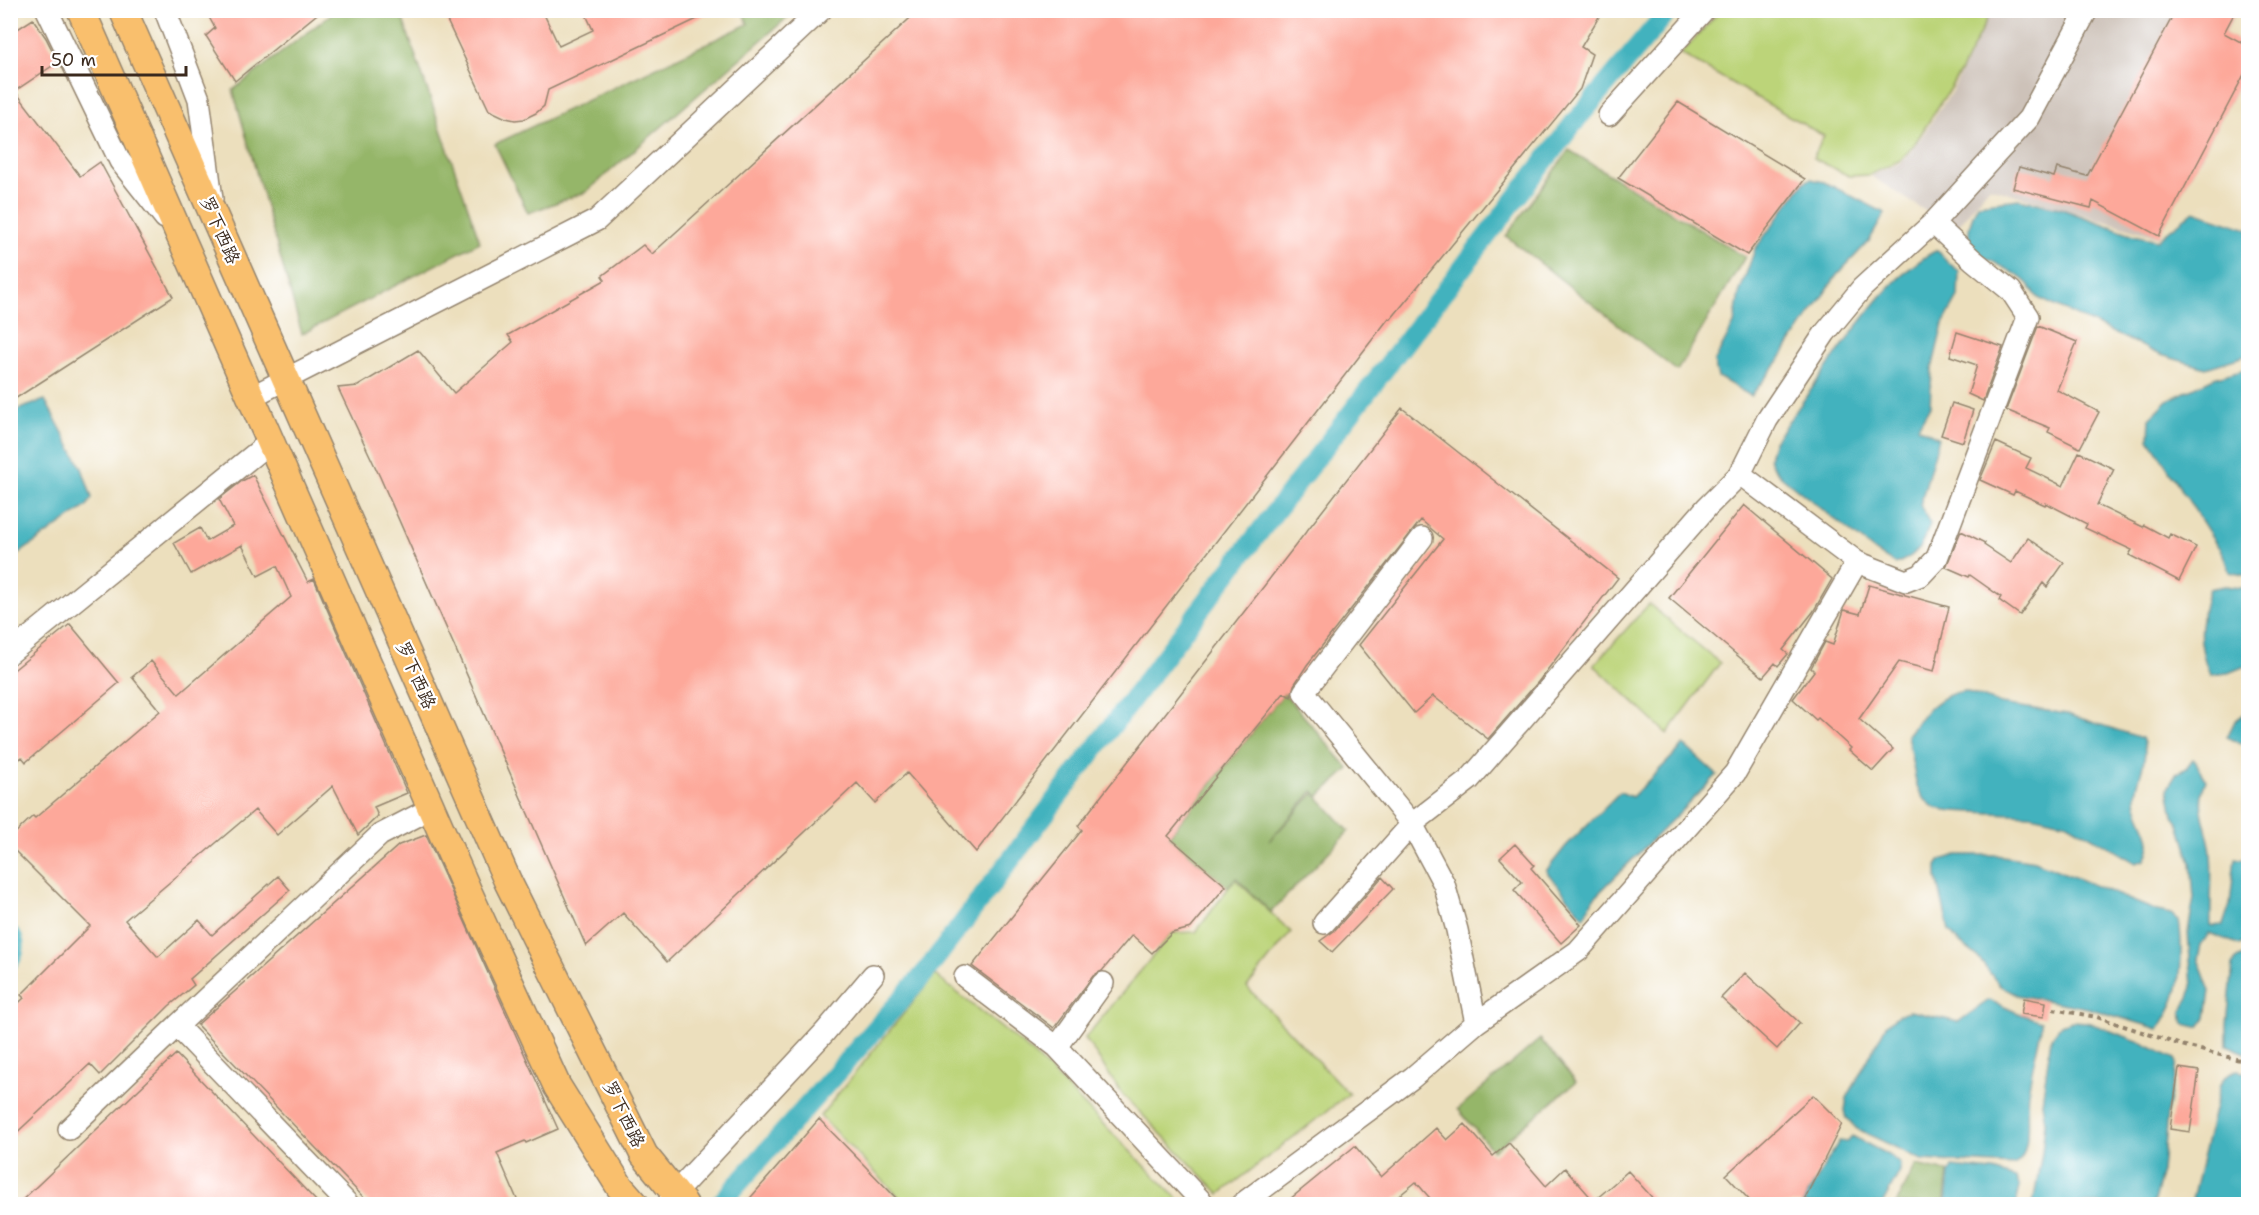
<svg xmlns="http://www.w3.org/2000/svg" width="2259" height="1215" font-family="'Shantell Sans','LXGW WenKai TC',sans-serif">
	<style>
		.industrial { fill: #cdc2b9 }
		.green { fill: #bcd479; stroke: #7c7f4c; stroke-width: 1.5 }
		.forest { fill: #95b669; stroke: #687044; stroke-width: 1.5 }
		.water { fill: #43b2be; stroke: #3f6e6e; stroke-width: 1.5 }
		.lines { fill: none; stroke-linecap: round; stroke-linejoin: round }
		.canal { stroke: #43b2be; stroke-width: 20 }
		.building { fill: #fda89a }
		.minor-casing { stroke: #94846e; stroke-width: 24 }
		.major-casing { stroke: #94846e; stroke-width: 30 }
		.path { stroke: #94846e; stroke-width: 4; stroke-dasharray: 4.5 4.5; stroke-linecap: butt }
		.minor { stroke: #fff; stroke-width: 21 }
		.major { stroke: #f9bf6d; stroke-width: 27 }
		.labels { text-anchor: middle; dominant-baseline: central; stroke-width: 4.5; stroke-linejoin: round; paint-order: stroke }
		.street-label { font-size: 18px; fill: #3b2a1e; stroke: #fff }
	</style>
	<rect width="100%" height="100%" fill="#fff"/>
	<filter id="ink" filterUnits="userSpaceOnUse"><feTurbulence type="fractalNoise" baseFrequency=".0167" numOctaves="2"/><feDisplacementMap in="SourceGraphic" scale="12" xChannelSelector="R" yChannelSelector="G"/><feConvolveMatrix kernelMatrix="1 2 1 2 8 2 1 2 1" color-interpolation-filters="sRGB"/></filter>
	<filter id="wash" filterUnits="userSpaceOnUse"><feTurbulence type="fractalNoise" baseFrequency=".008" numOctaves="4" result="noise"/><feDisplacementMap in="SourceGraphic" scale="24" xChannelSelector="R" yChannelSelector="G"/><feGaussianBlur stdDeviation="1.35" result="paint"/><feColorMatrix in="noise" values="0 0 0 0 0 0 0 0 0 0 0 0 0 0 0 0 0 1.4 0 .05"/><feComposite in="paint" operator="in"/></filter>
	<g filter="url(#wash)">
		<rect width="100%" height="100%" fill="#ecdfbd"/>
		<path class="industrial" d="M1992,11H2237L2225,33L2248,46V68L2159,237L1989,187L1955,230L1871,176L1902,162L1916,145L1952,91Z"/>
		<path class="green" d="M1720,11V10L1991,11L1961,71L1914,145L1901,160L1870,175L1849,176L1813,158L1824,136L1681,54Z
			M1649,604L1720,663L1667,734L1594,665Z
			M1235,879L1291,932L1247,987L1349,1094L1220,1194L1122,1094L1085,1038L1172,933L1196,932Z
			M935,975L1029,1050L1183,1204H906L820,1116Z"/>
		<path class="forest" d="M335,11H400L480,242L302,334L233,90Z
			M742,11H795L586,192L528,213L495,144L748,24Z
			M1569,150L1745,257L1677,371L1506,236Z
			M1284,693L1349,769L1319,796L1313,791L1269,841L1314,793L1349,831L1271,912L1236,878L1227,887L1169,836Z
			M1540,1039L1576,1082L1493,1151L1458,1109Z
			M1916,1165L1948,1172L1944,1204H1896Z"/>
		<path class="water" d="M1811,179L1824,182L1885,213L1869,241L1837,275L1777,363L1751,396L1718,377L1714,362L1734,324L1739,294L1755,249L1804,182Z
			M2019,199L2059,208L2134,235L2157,240L2194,211L2248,229V284L2245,297L2248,355L2206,368L2161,355L2038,298C2034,293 2031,287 2027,283C1996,253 1948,263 1978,204Z
			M1937,250L1949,263L1959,271L1958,297L1943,324L1932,369L1930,406L1918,427L1939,438L1920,505L1930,524C1921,546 1919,555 1895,564L1877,553L1782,477C1767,461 1767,461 1774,441C1797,410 1819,378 1841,348C1868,311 1896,272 1937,250Z
			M2248,368V576L2229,572L2223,554L2149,439L2150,418L2168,400L2214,378Z
			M45,400L82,468L92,498L87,506L11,559V412Z
			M2225,586L2248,589V665L2228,673L2210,675C2196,640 2199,625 2209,589Z
			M1965,691L2001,704L2067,714L2142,738C2151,756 2136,779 2136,797C2136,815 2151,829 2150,846C2149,850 2147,856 2145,860L2136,863L2068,823L2031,815L1953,811L1935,808L1923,798L1917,787L1907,735C1923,714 1937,694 1965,691Z
			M2248,711V746H2245L2227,737L2235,721Z
			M1684,745L1717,775L1594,898L1584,917L1546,871L1566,846L1620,792L1632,797Z
			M2193,759C2200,765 2199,773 2206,780C2194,809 2209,827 2211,854C2213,878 2210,902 2211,926L2223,925L2230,904L2235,858L2248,860V939L2240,945L2209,933L2201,945L2198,959L2210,991L2206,1018L2200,1028L2184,1024L2182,1012L2192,987L2188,932L2194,898L2191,863L2179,824L2173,816L2168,788L2177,773L2186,768Z
			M1957,855H1996L2035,861L2157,911L2171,914L2179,921C2182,937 2182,980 2176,995C2173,1007 2165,1018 2159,1029L2088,1008L2017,995L2000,986L1976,955L1960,943L1949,931L1937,878V866L1941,860Z
			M2248,953V1054L2227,1045V1024L2233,965L2237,959Z
			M1989,1000L2020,1014L2041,1021V1028C2037,1050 2031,1072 2028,1093C2025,1113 2034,1154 2014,1165L1922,1160L1857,1129L1847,1119L1845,1110L1847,1098L1886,1026C1893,1018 1900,1012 1910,1011L1958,1022Z
			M2072,1021L2087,1022L2140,1042L2175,1059L2177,1063L2167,1113L2162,1171L2153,1204H2033L2042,1153L2045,1122L2042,1103L2051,1038L2061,1025Z
			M2237,1070L2248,1072V1204H2191L2220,1085L2226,1076Z
			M1852,1136L1890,1156L1900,1164V1171L1882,1204H1802L1839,1141L1848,1142Z
			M1952,1167L1993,1171L2016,1178L2020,1187L2016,1204H1946L1949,1174Z"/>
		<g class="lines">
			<path class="canal" d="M10,935C17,942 15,953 10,960
				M721,1203L924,974L1221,582L1573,124L1669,10"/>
		</g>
		<g id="blocks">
			<path class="building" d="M205,10H322L235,81L206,36L215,28Z
				M442,10H542L559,46L593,30L584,10H716L548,90L544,106L536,113L524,119L515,120L506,118L489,110Z
				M919,10H1603L1581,47L1592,54L1580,89L1391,319L1389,318L976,852L907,773L875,803L857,783L667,962L623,913L586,946L380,477L338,388L358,386L418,350L454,393L513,342L508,335L605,280L602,276L643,245L652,254Z
				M2176,10H2236L2224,33L2248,46V67L2159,236L2093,201L2091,208L2013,188L2019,167L2054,177L2057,168L2087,176Z
				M33,19L46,38L58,62L15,91L80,176L100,162L173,297L10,402V34Z
				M1678,102L1805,179L1747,255L1618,178Z
				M2038,326L2077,342L2057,390L2099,412L2080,448L2048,432L2050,428L2006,410Z
				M1957,332L2003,347L1983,401L1968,394L1977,365L1950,356Z
				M1952,403L1973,410L1963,442L1941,435Z
				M1402,408L1618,578L1538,682L1488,739L1433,696L1414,713L1359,645L1443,539L1421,520L1307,665L1294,685L1291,697L1284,693L1168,836L1226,886L1191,928L1172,933L1152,953L1132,935L1102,971L1093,976L1054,1028L972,966L1082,830L1078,826Z
				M1996,442L2031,458L2026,468L2063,486L2079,452L2114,469L2097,505L2143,527L2144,525L2168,538L2170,534L2196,547L2179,581L2129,555L2132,550L2085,528L2087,524L2046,503L2045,505L2015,491L2013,495L1980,480Z
				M253,475L308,582L314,579L407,793L374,807L378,816L358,835L333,786L277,835L255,810L125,920L158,957L199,920L212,935L278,876L290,890L190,979L194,985L169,1006L100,1075L90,1064L10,1139V1011L24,998L21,995L90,926L10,846V838L33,816L35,818L160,711L132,677L151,661L179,694L291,597L277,566L258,576L242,545L191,574L174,543L200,528L207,541L233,526L219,499L242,481Z
				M1744,505L1832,579L1813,612L1783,650L1788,654L1778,666L1775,663L1763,677L1669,598Z
				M1961,531L1985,543L1984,545L2011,563L2028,538L2064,563L2047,587L2043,583L2020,615L1999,600L2001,597L1970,575L1969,577L1946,567Z
				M1869,585L1949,607L1934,671L1899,662L1859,719L1893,749L1873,771L1849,750L1851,748L1818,718L1816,720L1793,699L1814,671L1811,668L1825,642L1833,645L1844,610L1860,614Z
				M70,624L119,683L26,762L22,757L10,767V673Z
				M426,835L558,1129L526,1143L525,1141L497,1153L519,1204H370L197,1025L399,845Z
				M1515,844L1534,865L1531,868L1581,925L1561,943L1514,890L1522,882L1500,858Z
				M1382,877L1393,889L1332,952L1320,941L1334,931Z
				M1745,973L1800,1023L1777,1049L1721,998Z
				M2024,998L2046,1002L2044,1017L2021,1014Z
				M176,1054L319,1204H18Z
				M2179,1068L2199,1071L2190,1132L2170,1129Z
				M1813,1095L1842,1124L1802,1204H1753L1726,1175Z
				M819,1119L864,1165L902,1204H745Z
				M1465,1124L1493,1156L1509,1143L1546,1186L1565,1168L1594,1201L1628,1171L1658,1204H1435L1416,1182L1389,1204H1284L1355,1146L1381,1177L1436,1128L1447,1140Z"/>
		</g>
	</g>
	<g filter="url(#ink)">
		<use href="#blocks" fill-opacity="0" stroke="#94846e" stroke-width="1.5"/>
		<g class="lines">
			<g class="minor-casing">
				<path id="minor" d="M47,10L120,161L165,218
					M165,10L199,99L212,199
					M1609,115L1704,10
					M251,397L597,220L821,10
					M1740,474L1767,420L1825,333L1862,288L1933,223
					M10,653L271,441
					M1324,923L1412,824L1304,692L1422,538
					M965,977L1057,1047L1204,1204
					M1476,1023L1578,951L1735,773L1857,562
					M1057,1047L1103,983
					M69,1129L177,1026
					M348,1204L177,1026L380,835L432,808
					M668,1204L674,1194L825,1032L873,975
					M1242,1204L1412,1078L1476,1023L1457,930L1444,884L1412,824L1469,780L1707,507L1740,474L1857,562L1906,581L1921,575L1937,558L2028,317L2011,291L1973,260L1933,223L2029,118L2087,10"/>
			</g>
			<g class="major-casing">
				<path id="major" d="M81,10L469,894L557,1086L620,1187L635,1204
					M123,10L508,882L644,1155L684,1204"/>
			</g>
			<path class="path" d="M2053,1009L2097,1017L2181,1045L2248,1062"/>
			<use href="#minor" class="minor"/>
			<use href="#major" class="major"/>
		</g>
	</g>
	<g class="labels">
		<g class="street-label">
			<text transform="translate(220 230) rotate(66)">罗下西路</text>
			<text transform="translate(416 675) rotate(66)">罗下西路</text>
			<text transform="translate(624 1114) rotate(64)">罗下西路</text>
		</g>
	</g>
	<rect width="2259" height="1215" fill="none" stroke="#fff" stroke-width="36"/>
	<path d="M42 66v9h144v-9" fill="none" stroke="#3b2a1e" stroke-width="3"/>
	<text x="51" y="66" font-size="18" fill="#3b2a1e" stroke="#ffffff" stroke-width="4.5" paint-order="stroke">50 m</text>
</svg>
